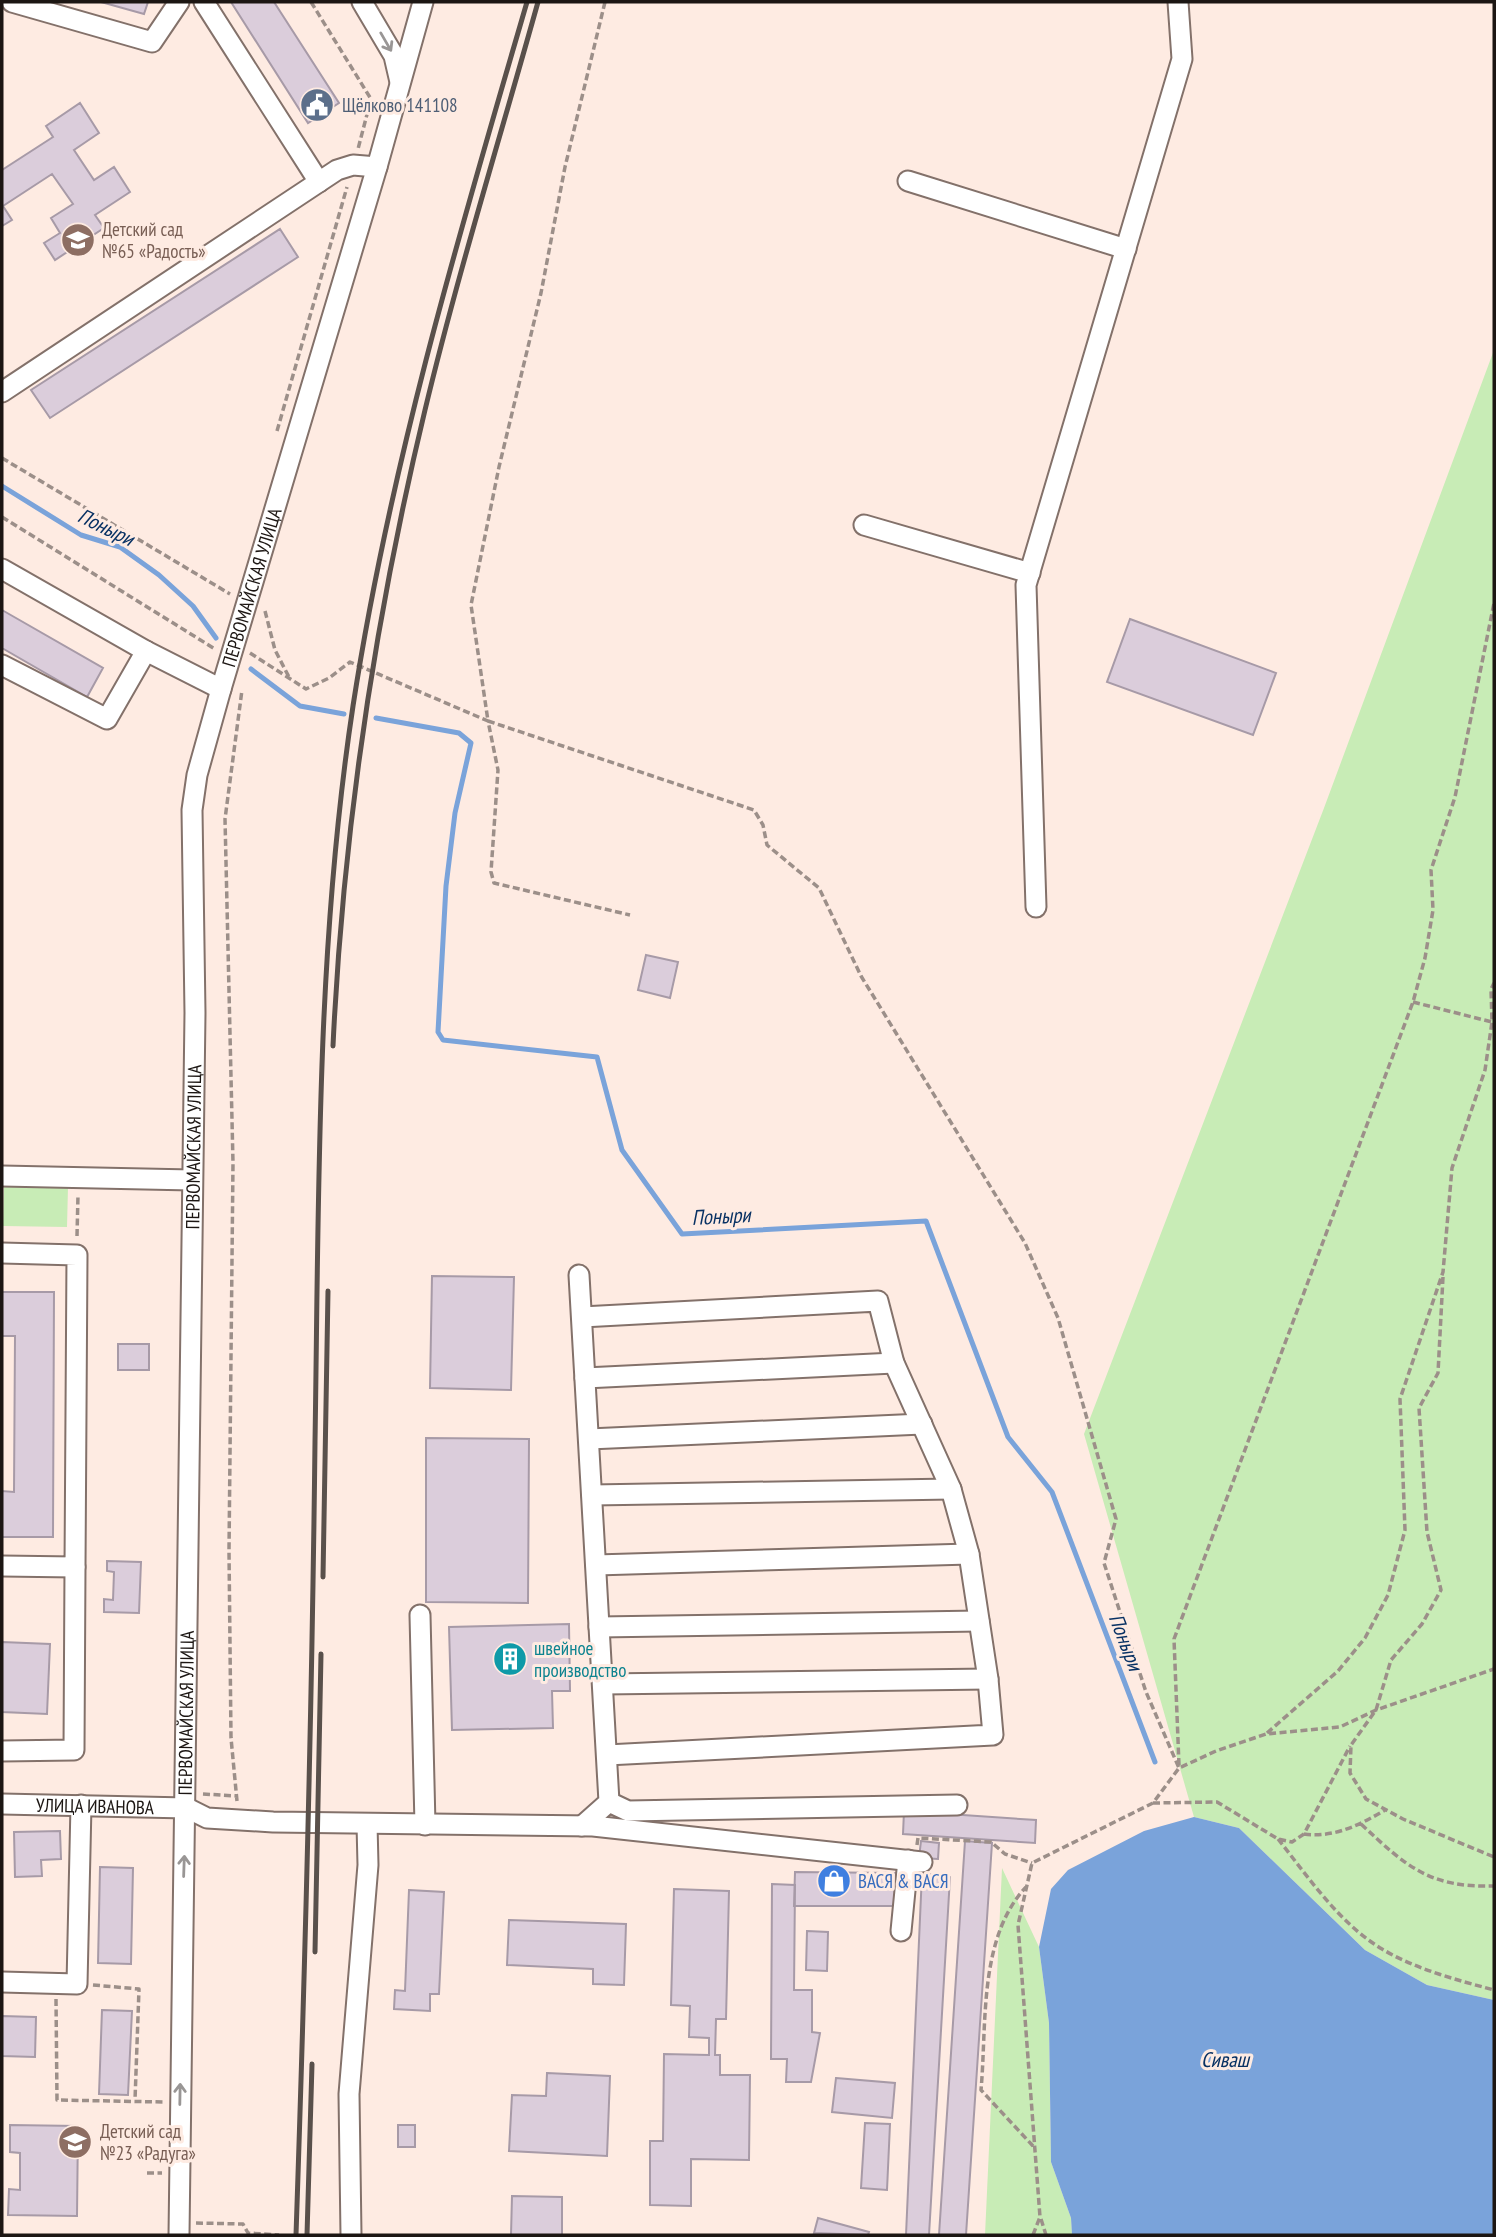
<svg xmlns="http://www.w3.org/2000/svg" width="1496" height="2237" font-family="'PT Sans Narrow',sans-serif">
	<style>
		.green { fill: #c8ecb6 }
		.water { fill: #7aa3da }
		.lines { fill: none; stroke-linecap: round; stroke-linejoin: round }
		.stream { stroke: #7aa3da; stroke-width: 5 }
		.building { fill: #dbcddb; stroke: #a79aa7; stroke-width: 2 }
		.minor-casing { stroke: #83716a; stroke-width: 23 }
		.path { stroke: #9c8f89; stroke-width: 3.5; stroke-dasharray: 7 3.5; stroke-linecap: butt }
		.minor { stroke: #fff; stroke-width: 19 }
		.rail { stroke: #59504b; stroke-width: 5 }
		.oneway { stroke: #999695 }
		.labels { text-anchor: middle; dominant-baseline: central; stroke-width: 6; stroke-linejoin: round; paint-order: stroke }
		.service-label { font-size: 19px; fill: #4e5e75; stroke: #feebe2; text-anchor: start }
		.education-label { font-size: 19px; fill: #785e54; stroke: #feebe2; text-anchor: start }
		.street-label { font-size: 19px; fill: #1c1613; stroke: #feebe2 }
		.culture-label { font-size: 19px; fill: #0d838f; stroke: #feebe2; text-anchor: start }
		.shop-label { font-size: 19px; fill: #366cbe; stroke: #feebe2; text-anchor: start }
		.water-label { font-size: 21px; font-style: italic; fill: #083163; stroke: #feebe2 }
	</style>
	<rect width="100%" height="100%" fill="#feebe2"/>
	<path class="green" d="M1494,350V2000L1427,1985L1365,1950L1239,1828L1194,1817L1084,1434L1324,808Z
		M4,1186L68,1187L67,1227L3,1226Z
		M1002,1868L1039,1947L1049,2023L1051,2162L1071,2218L1072,2235H985Z"/>
	<path class="water" d="M1194,1817L1239,1828L1365,1950L1427,1985L1494,2000V2235H1072L1071,2218L1051,2162L1049,2023L1039,1947L1051,1889L1068,1870L1144,1831Z"/>
	<g class="lines">
		<path class="stream" d="M2,486L81,535L120,547L159,575L193,606L216,638
			M251,669L300,706L344,714
			M376,718L459,733L471,743L455,813L446,886L438,1032L443,1040L597,1057L622,1150L682,1234L926,1221L1008,1437L1052,1492L1155,1762"/>
	</g>
	<path class="building" d="M101,2H148L144,14Z
		M231,2H274L339,103L308,123Z
		M80,103L99,133L74,150L94,180L114,167L130,192L95,215L104,228L55,260L44,243L60,233L51,218L73,204L52,174L3,206L12,220L2,226V170L53,137L46,126Z
		M280,229L298,257L50,418L31,390Z
		M2,610L103,668L87,697L2,648Z
		M1130,619L1276,673L1253,735L1107,682Z
		M646,955L678,962L670,998L638,990Z
		M432,1276L514,1277L511,1390L430,1388Z
		M2,1292H54L53,1537H2V1491L14,1492L15,1336H2Z
		M118,1344H149V1370H118Z
		M426,1438L529,1439L528,1603L426,1602Z
		M107,1561L141,1562L139,1613L104,1612V1599L113,1600L114,1572L107,1571Z
		M569,1624L570,1691H552L553,1728L452,1730L449,1627Z
		M2,1642L50,1644L47,1714L2,1712Z
		M904,1811L1036,1820L1035,1843L903,1834Z
		M60,1831L61,1859L41,1860L42,1876L15,1877L14,1832Z
		M921,1841L939,1843L938,1859L919,1858Z
		M965,1841L992,1843L966,2235H939Z
		M100,1867L133,1868L131,1964L98,1963Z
		M795,1872L896,1873V1906H794Z
		M922,1873L950,1877L929,2235H906Z
		M772,1884L795,1885L794,1990H812V2032L820,2033L811,2082H786L787,2059H771Z
		M674,1889L729,1891L726,2019H716L715,2055H720V2075H750L749,2160L691,2159V2206L650,2205V2141H663L664,2054L709,2055V2038L689,2037L690,2006L671,2005Z
		M409,1890L444,1892L439,1994H430V2011L394,2009L395,1990L405,1991Z
		M509,1920L626,1924L624,1985L593,1984V1969L507,1965Z
		M807,1931L828,1932L827,1971L806,1970Z
		M102,2010L132,2011L128,2095L99,2094Z
		M2,2016L36,2017L35,2057L2,2056Z
		M547,2073L610,2076L607,2156L509,2151L512,2095L546,2096Z
		M836,2078L895,2083L892,2118L832,2112Z
		M865,2123L890,2124L887,2190L861,2188Z
		M10,2125L78,2126L77,2216L8,2215L9,2189L20,2190V2153L10,2152Z
		M398,2125H415V2147H398Z
		M512,2196L562,2197V2235H511Z
		M818,2218L869,2232L868,2235L814,2233Z"/>
	<g class="lines">
		<g class="minor-casing">
			<g id="minor">
				<path d="M12,2L152,42L179,2"/>
				<path d="M204,2L319,182"/>
				<path d="M362,2L394,56L400,82"/>
				<path d="M908,181L1126,249"/>
				<path d="M2,392L337,170L353,165L377,167"/>
				<path d="M864,525L1030,573"/>
				<path d="M2,569L146,651L221,689"/>
				<path d="M2,665L107,719L146,651"/>
				<path d="M1036,907L1026,585L1182,59L1178,2"/>
				<path d="M2,1176L192,1180"/>
				<path d="M2,1253L77,1255L75,1567L2,1566"/>
				<path d="M579,1275L609,1802L582,1826"/>
				<path d="M582,1317L878,1301L894,1363L951,1489L969,1554L988,1679L993,1735L607,1755"/>
				<path d="M585,1378L894,1363"/>
				<path d="M589,1439L922,1424"/>
				<path d="M592,1495L951,1489"/>
				<path d="M596,1565L969,1554"/>
				<path d="M420,1615L425,1825"/>
				<path d="M599,1627L979,1621"/>
				<path d="M603,1684L988,1679"/>
				<path d="M2,1751L74,1750L75,1567"/>
				<path d="M609,1802L628,1811L957,1805"/>
				<path id="s1" d="M2,1804L187,1808L207,1818L273,1822L593,1826L922,1862"/>
				<path d="M901,1931L908,1860"/>
				<path d="M2,1982L77,1984L81,1805"/>
				<path id="s2" d="M179,2235L195,1013L192,810L197,775L221,689L377,167L423,2"/>
				<path d="M351,2235L349,2094L368,1865L367,1824"/>
			</g>
		</g>
		<path class="path" d="M311,2L371,99L358,149
			M605,2L565,167L541,293L499,467L471,605L488,721L754,810L763,825L767,845L819,888L861,976L1025,1243L1058,1318L1116,1519L1104,1563L1146,1692L1179,1768
			M277,431L347,187
			M2,458L230,594
			M2,517L215,649
			M265,611L275,650L290,679
			M250,653L306,689L329,678L350,662L488,721L498,770L491,872L494,883L630,915
			M1413,1002L1492,1022
			M77,1236L78,1195
			M1443,1277L1438,1373L1419,1408L1427,1532L1441,1590L1422,1624L1391,1660L1376,1710L1351,1745L1350,1773L1366,1799L1403,1819L1494,1857
			M1267,1733L1338,1671L1365,1638L1388,1595L1405,1530L1400,1399L1443,1272L1452,1168L1485,1070L1492,1022L1491,989L1494,983
			M1179,1765L1174,1639L1413,1002L1425,958L1433,910L1431,870L1455,797L1494,603
			M203,1794L237,1796
			M237,1801L231,1738L229,1551L233,1163L225,819L242,690
			M1153,1803L1217,1802L1278,1839L1292,1842L1304,1834L1350,1746
			M1361,1824C1406,1866 1429,1888 1494,1886
			M1304,1834C1334,1838 1360,1825 1385,1810
			M1278,1839C1309,1878 1339,1923 1382,1949C1415,1969 1457,1980 1494,1990
			M917,1845L918,1838L991,1842L1005,1854L1032,1863
			M1027,1886C978,1937 987,2024 981,2090L1033,2146
			M93,1985L139,1989L135,2100
			M56,1999L57,2100L163,2102
			M147,2173H162
			M1041,2219L1046,2235
			M196,2223L243,2224L248,2233L279,2235
			M1033,2235L1040,2217L1018,1925L1032,1863L1153,1803L1179,1768L1216,1751L1266,1734L1340,1727L1376,1710L1494,1669"/>
		<use href="#minor" class="minor"/>
		<path class="rail" d="M333,1046C343,832 375,618 425,410C458,273 500,138 538,2
			M323,1577L328,1291
			M315,1952L321,1654
			M296,2235C305,1971 312,1706 315,1442C319,1197 316,949 353,706C390,466 459,234 527,2
			M307,2235L312,2064"/>
	</g>
	<defs><path id="oneway-shaft" d="M-6 0H5M1.5-3L5.5 0L1.5 3" fill="none" stroke-width="1.6" stroke-linecap="round" stroke-linejoin="round" transform="scale(1.75)"/></defs>
	<g class="oneway">
		<use href="#oneway-shaft" transform="translate(386 42) rotate(60)"/>
		<use href="#oneway-shaft" transform="translate(184 1866) rotate(-88)"/>
		<use href="#oneway-shaft" transform="translate(180 2094) rotate(-89)"/>
	</g>
	<defs>
		<g id="civic-disc" transform="scale(1.75)"><circle r="9.5" fill="#5c6f8a" stroke="#feebe2"/><path d="M-.6-6.5H3V-4.5H.6V-3L4-1V1h2V6H-6V1h2V-1L-.6-3ZM-1.2 2.5V6h2.4V2.5Z" fill="#fff"/></g>
		<g id="school-disc" transform="scale(1.75)"><circle r="9.5" fill="#8d6e63" stroke="#feebe2"/><path d="M0-5L7-2L0 1L-7-2ZM-4 1L0 2.5L4 1V4Q0 6-4 4Z" fill="#fff"/></g>
		<g id="building-disc" transform="scale(1.75)"><circle r="9.5" fill="#0f9aa8" stroke="#feebe2"/><path d="M-4-6H4V6H1V3H-1V6H-4ZM-2.5-4.3h1.7v1.8h-1.7ZM.8-4.3h1.7v1.8H.8ZM-2.5-1h1.7V.8h-1.7ZM.8-1h1.7V.8H.8Z" fill="#fff"/></g>
		<g id="shop-disc" transform="scale(1.75)"><circle r="9.5" fill="#3f7fe0" stroke="#feebe2"/><path d="M-5-2.5h2.3a2.7 3.5 0 0 1 5.4 0H5L5.5 6h-11ZM-1.5-2.5h3a1.5 2.3 0 0 0-3 0Z" fill="#fff"/></g>
	</defs>
	<g fill-rule="evenodd">
		<use href="#civic-disc" x="317" y="105"/>
		<use href="#school-disc" x="78" y="240"/>
		<use href="#building-disc" x="510" y="1659"/>
		<use href="#shop-disc" x="834" y="1881"/>
		<use href="#school-disc" x="75" y="2142"/>
	</g>
	<g class="labels">
		<g class="service-label">
			<text x="342" y="105">Щёлково 141108</text>
		</g>
		<g class="education-label">
			<text x="102" y="229">Детский сад<tspan x="102" dy="22">№65 «Радость»</tspan></text>
			<text x="100" y="2131">Детский сад<tspan x="100" dy="22">№23 «Радуга»</tspan></text>
		</g>
		<g class="street-label">
			<text stroke="none"><textPath href="#s2" startOffset="1656">ПЕРВОМАЙСКАЯ УЛИЦА</textPath></text>
			<text stroke="none"><textPath href="#s2" startOffset="1088">ПЕРВОМАЙСКАЯ УЛИЦА</textPath></text>
			<text stroke="none"><textPath href="#s2" startOffset="522">ПЕРВОМАЙСКАЯ УЛИЦА</textPath></text>
			<text stroke="none"><textPath href="#s1" startOffset="93">УЛИЦА ИВАНОВА</textPath></text>
		</g>
		<g class="culture-label">
			<text x="534" y="1648">швейное<tspan x="534" dy="22">производство</tspan></text>
		</g>
		<g class="shop-label">
			<text x="858" y="1881">ВАСЯ &amp; ВАСЯ</text>
		</g>
		<g class="water-label">
			<text transform="translate(106 527) rotate(26)">Поныри</text>
			<text transform="translate(721 1216) rotate(-3)">Поныри</text>
			<text transform="translate(1126 1642) rotate(69)">Поныри</text>
			<text x="1225" y="2059">Сиваш</text>
		</g>
	</g>
	<rect width="1496" height="2237" fill="none" stroke="#1c1613" stroke-width="7"/>
</svg>
